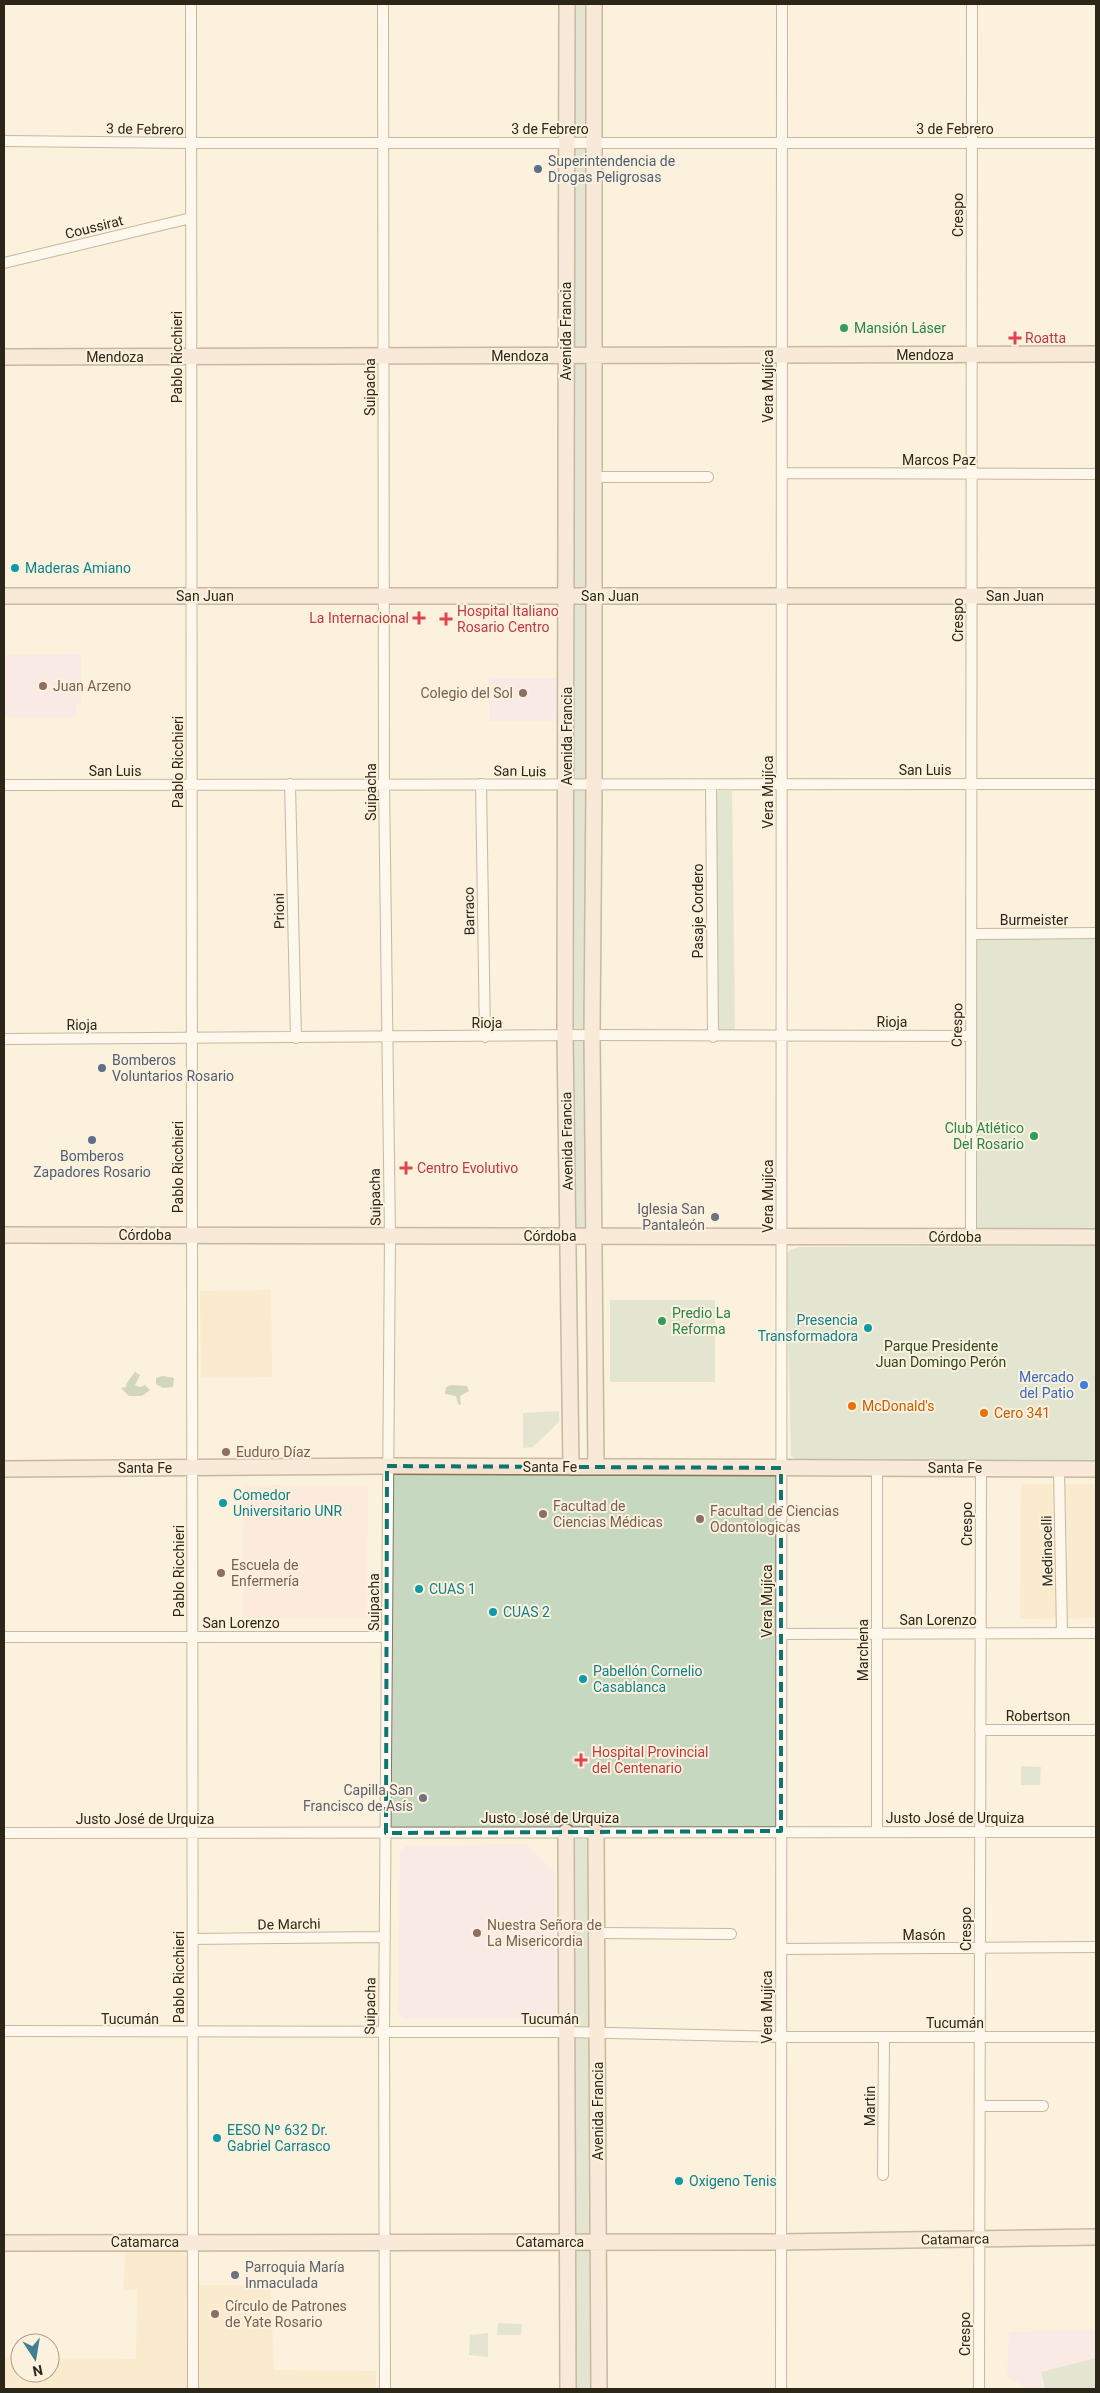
<svg xmlns="http://www.w3.org/2000/svg" width="1100" height="2393" font-family="Roboto,sans-serif">
	<style>
		.built { fill: #fae4bc }
		.education { fill: #f7e2f0 }
		.medical { fill: #fce2db }
		.green { fill: #c7d8c1 }
		.forest { fill: #a2b59b }
		.lines { fill: none; stroke-linecap: round; stroke-linejoin: round }
		.street-casing { stroke: #857557; stroke-width: 12 }
		.secondary-casing { stroke: #857557; stroke-width: 18 }
		.street { stroke: #fff; stroke-width: 10 }
		.secondary { stroke: #f4e1d2; stroke-width: 15 }
		.marked { fill: none; stroke: #0f766e; stroke-width: 4; stroke-dasharray: 10 6; stroke-linejoin: round }
		.service-dot { fill: #5c6f8a; stroke: #fcf1dd; stroke-width: 2 }
		.leisure-dot { fill: #2e9e5b; stroke: #fcf1dd; stroke-width: 2 }
		.health-dot { fill: #e0444e; stroke: #fcf1dd; stroke-width: 2 }
		.culture-dot { fill: #0f9aa8; stroke: #fcf1dd; stroke-width: 2 }
		.education-dot { fill: #8d6e63; stroke: #fcf1dd; stroke-width: 2 }
		.worship-dot { fill: #6b7280; stroke: #fcf1dd; stroke-width: 2 }
		.shop-dot { fill: #3f7fe0; stroke: #fcf1dd; stroke-width: 2 }
		.food-dot { fill: #e8710a; stroke: #fcf1dd; stroke-width: 2 }
		.labels { text-anchor: middle; dominant-baseline: central; stroke-width: 4; stroke-linejoin: round; paint-order: stroke }
		.street-label { font-size: 14px; fill: #2c2619; stroke: #fcf1dd }
		.service-label { font-size: 14px; fill: #4e5e75; stroke: #fcf1dd; text-anchor: start }
		.leisure-label { font-size: 14px; fill: #27864d; stroke: #fcf1dd; text-anchor: start }
		.health-label { font-size: 14px; fill: #be3a42; stroke: #fcf1dd; text-anchor: start }
		.culture-label { font-size: 14px; fill: #0d838f; stroke: #fcf1dd; text-anchor: start }
		.education-label { font-size: 14px; fill: #785e54; stroke: #fcf1dd; text-anchor: start }
		.worship-label { font-size: 14px; fill: #5b616d; stroke: #fcf1dd; text-anchor: end }
		.park-label { font-size: 14px; fill: #2b4820; stroke: #fcf1dd }
		.shop-label { font-size: 14px; fill: #366cbe; stroke: #fcf1dd; text-anchor: end }
		.food-label { font-size: 14px; fill: #c56008; stroke: #fcf1dd; text-anchor: start }
	</style>
	<rect width="100%" height="100%" fill="#fcf1dd"/>
	<path class="built" d="M271,1290L272,1377L201,1378L200,1291Z
		M1021,1484H1096V1618L1020,1619Z
		M182,2250L201,2285H262L270,2280L274,2370L376,2371V2389H4V2357H20V2373H50V2358L136,2359L137,2290H123L126,2251Z"/>
	<path class="education" d="M81,654V703H76V717H4V655Z
		M489,678H558V721H489Z
		M526,1844L554,1872L556,2012L549,2019H405L398,2013L400,1851L406,1846Z
		M1096,2330V2358L1041,2372L1045,2388L1028,2389L1007,2376L1009,2332Z"/>
	<path class="medical" d="M244,1485H368L367,1619H243Z"/>
	<path class="green" d="M567,4H594V1236H569Z
		M715,791H732L735,1030H718Z
		M1096,933V1237H971L973,934Z
		M1096,1246V1463L799,1462L791,1456L786,1256L790,1250L799,1247Z
		M610,1300H715V1382H610Z
		M559,1411V1422L533,1447L523,1448V1413Z
		M387,1466L781,1468V1831L596,1832L599,2389H568L566,1832L386,1833Z
		M1021,1766L1041,1767L1040,1785H1021Z
		M498,2323L522,2324L521,2335H497Z
		M488,2333V2357L469,2355L470,2335Z
		M1096,2358V2389H1039L1045,2388L1041,2372Z"/>
	<path class="forest" d="M135,1372L140,1375L135,1385L140,1387L145,1385L150,1390L142,1396H129L121,1388L126,1387V1384Z
		M163,1376L174,1378L173,1387L163,1388L156,1384V1378Z
		M451,1385L467,1386L469,1391L460,1396L461,1405L458,1404L456,1396L445,1394L446,1387Z"/>
	<g class="lines">
		<g class="street-casing">
			<path id="street" d="M191,4L193,2389
				M383,4L384,783L390,1236L384,2032L385,2389
				M4,141L191,143H1096
				M4,263L191,218
				M782,473L1096,474
				M594,477H708
				M290,784L296,1038
				M481,784L485,1037
				M4,785L1096,784
				M711,785L713,1037
				M973,934L1096,933
				M4,1039L592,1035L971,1036
				M971,1237L972,4
				M877,1468V1832
				M1059,1469L1062,1633
				M781,1634L1096,1633
				M4,1637H387
				M980,1730H1096
				M4,1833L1096,1832
				M597,1933L731,1934
				M193,1939L385,1937
				M781,1949L1096,1947
				M4,2031L567,2032L781,2037H1096
				M980,2106H1043
				M883,2175L884,2037
				M781,2389L782,4
				M979,2389L981,1468"/>
		</g>
		<g class="secondary-casing">
			<path id="secondary" d="M567,4L565,1036L571,1467
				M594,4V785L592,1035L596,1467
				M4,357L1096,354
				M4,596H1096
				M4,1235L1096,1237
				M4,1469L387,1466L1096,1469
				M566,1832L568,2389
				M596,1832L599,2389
				M4,2243L781,2242L1096,2237"/>
		</g>
		<use href="#street" class="street"/>
		<use href="#secondary" class="secondary"/>
	</g>
	<path d="M0 0H1100V2393H0ZM387,1466L781,1468V1831L386,1833Z" fill="#fcf1dd" fill-opacity=".55" fill-rule="evenodd"/>
	<path class="marked" d="M387,1466L781,1468V1831L386,1833Z"/>
	<g class="service-dot">
		<circle cx="538" cy="169" r="5"/>
		<circle cx="102" cy="1068" r="5"/>
		<circle cx="92" cy="1140" r="5"/>
	</g>
	<g class="leisure-dot">
		<circle cx="844" cy="328" r="5"/>
		<circle cx="1034" cy="1136" r="5"/>
		<circle cx="662" cy="1321" r="5"/>
	</g>
	<g class="health-dot">
		<path d="M1012.5 330.5h5v5h5v5h-5v5h-5v-5h-5v-5h5z"/>
		<path d="M416.5 610.5h5v5h5v5h-5v5h-5v-5h-5v-5h5z"/>
		<path d="M443.5 611.5h5v5h5v5h-5v5h-5v-5h-5v-5h5z"/>
		<path d="M403.5 1160.5h5v5h5v5h-5v5h-5v-5h-5v-5h5z"/>
		<path d="M578.5 1752.5h5v5h5v5h-5v5h-5v-5h-5v-5h5z"/>
	</g>
	<g class="culture-dot">
		<circle cx="15" cy="568" r="5"/>
		<circle cx="868" cy="1328" r="5"/>
		<circle cx="223" cy="1503" r="5"/>
		<circle cx="419" cy="1589" r="5"/>
		<circle cx="493" cy="1612" r="5"/>
		<circle cx="583" cy="1679" r="5"/>
		<circle cx="217" cy="2138" r="5"/>
		<circle cx="679" cy="2181" r="5"/>
	</g>
	<g class="education-dot">
		<circle cx="43" cy="686" r="5"/>
		<circle cx="523" cy="693" r="5"/>
		<circle cx="226" cy="1452" r="5"/>
		<circle cx="543" cy="1514" r="5"/>
		<circle cx="700" cy="1519" r="5"/>
		<circle cx="221" cy="1573" r="5"/>
		<circle cx="477" cy="1933" r="5"/>
		<circle cx="215" cy="2314" r="5"/>
	</g>
	<g class="worship-dot">
		<circle cx="715" cy="1217" r="5"/>
		<circle cx="423" cy="1798" r="5"/>
		<circle cx="235" cy="2275" r="5"/>
	</g>
	<circle class="shop-dot" cx="1084" cy="1385" r="5"/>
	<g class="food-dot">
		<circle cx="852" cy="1406" r="5"/>
		<circle cx="984" cy="1413" r="5"/>
	</g>
	<g class="labels">
		<g class="street-label">
			<text transform="translate(145 129) rotate(1)">3 de Febrero</text>
			<text x="550" y="129">3 de Febrero</text>
			<text x="955" y="129">3 de Febrero</text>
			<text transform="translate(958 215) rotate(-90)">Crespo</text>
			<text transform="translate(94 227) rotate(-14)">Coussirat</text>
			<text transform="translate(566 331) rotate(-90)">Avenida Francia</text>
			<text x="925" y="355">Mendoza</text>
			<text x="520" y="356">Mendoza</text>
			<text x="115" y="357">Mendoza</text>
			<text transform="translate(177 357) rotate(-90)">Pablo Ricchieri</text>
			<text transform="translate(768 386) rotate(-90)">Vera Mujíca</text>
			<text transform="translate(370 387) rotate(-90)">Suipacha</text>
			<text x="939" y="460">Marcos Paz</text>
			<text x="205" y="596">San Juan</text>
			<text x="610" y="596">San Juan</text>
			<text x="1015" y="596">San Juan</text>
			<text transform="translate(958 620) rotate(-90)">Crespo</text>
			<text transform="translate(567 736) rotate(-90)">Avenida Francia</text>
			<text transform="translate(178 762) rotate(-90)">Pablo Ricchieri</text>
			<text x="925" y="770">San Luis</text>
			<text x="115" y="771">San Luis</text>
			<text transform="translate(520 771) rotate(1)">San Luis</text>
			<text transform="translate(371 792) rotate(-90)">Suipacha</text>
			<text transform="translate(768 792) rotate(-90)">Vera Mujíca</text>
			<text transform="translate(279 911) rotate(-91)">Prioni</text>
			<text transform="translate(469 911) rotate(-91)">Barraco</text>
			<text transform="translate(698 911) rotate(-90)">Pasaje Cordero</text>
			<text x="1034" y="920">Burmeister</text>
			<text x="892" y="1022">Rioja</text>
			<text x="487" y="1023">Rioja</text>
			<text x="82" y="1025">Rioja</text>
			<text transform="translate(957 1025) rotate(-89)">Crespo</text>
			<text transform="translate(567 1141) rotate(-91)">Avenida Francia</text>
			<text transform="translate(178 1167) rotate(-90)">Pablo Ricchieri</text>
			<text transform="translate(768 1196) rotate(-90)">Vera Mujíca</text>
			<text transform="translate(375 1197) rotate(-91)">Suipacha</text>
			<text x="145" y="1235">Córdoba</text>
			<text x="550" y="1236">Córdoba</text>
			<text x="955" y="1237">Córdoba</text>
			<text x="550" y="1467">Santa Fe</text>
			<text x="145" y="1468">Santa Fe</text>
			<text x="955" y="1468">Santa Fe</text>
			<text transform="translate(967 1524) rotate(-90)">Crespo</text>
			<text transform="translate(1047 1551) rotate(-91)">Medinacelli</text>
			<text transform="translate(179 1571) rotate(-90)">Pablo Ricchieri</text>
			<text transform="translate(767 1601) rotate(-90)">Vera Mujíca</text>
			<text transform="translate(374 1602) rotate(-90)">Suipacha</text>
			<text x="938" y="1620">San Lorenzo</text>
			<text x="241" y="1623">San Lorenzo</text>
			<text transform="translate(863 1650) rotate(-90)">Marchena</text>
			<text x="1038" y="1716">Robertson</text>
			<text x="550" y="1818">Justo José de Urquiza</text>
			<text x="955" y="1818">Justo José de Urquiza</text>
			<text x="145" y="1819">Justo José de Urquiza</text>
			<text transform="translate(289 1924) rotate(-1)">De Marchi</text>
			<text transform="translate(966 1929) rotate(-90)">Crespo</text>
			<text x="924" y="1935">Masón</text>
			<text transform="translate(179 1977) rotate(-90)">Pablo Ricchieri</text>
			<text transform="translate(370 2006) rotate(-89)">Suipacha</text>
			<text transform="translate(767 2007) rotate(-90)">Vera Mujíca</text>
			<text x="130" y="2019">Tucumán</text>
			<text x="550" y="2019">Tucumán</text>
			<text x="955" y="2023">Tucumán</text>
			<text transform="translate(870 2106) rotate(-90)">Martin</text>
			<text transform="translate(598 2111) rotate(-90)">Avenida Francia</text>
			<text transform="translate(955 2239) rotate(-1)">Catamarca</text>
			<text x="145" y="2242">Catamarca</text>
			<text x="550" y="2242">Catamarca</text>
			<text transform="translate(965 2334) rotate(-90)">Crespo</text>
		</g>
		<g class="service-label">
			<text x="548" y="161">Superintendencia de<tspan x="548" dy="16">Drogas Peligrosas</tspan></text>
			<text x="112" y="1060">Bomberos<tspan x="112" dy="16">Voluntarios Rosario</tspan></text>
			<text x="92" y="1156" text-anchor="middle">Bomberos<tspan x="92" dy="16">Zapadores Rosario</tspan></text>
		</g>
		<g class="leisure-label">
			<text x="854" y="328">Mansión Láser</text>
			<text x="1024" y="1128" text-anchor="end">Club Atlético<tspan x="1024" dy="16">Del Rosario</tspan></text>
			<text x="672" y="1313">Predio La<tspan x="672" dy="16">Reforma</tspan></text>
		</g>
		<g class="health-label">
			<text x="1025" y="338">Roatta</text>
			<text x="457" y="611">Hospital Italiano<tspan x="457" dy="16">Rosario Centro</tspan></text>
			<text x="409" y="618" text-anchor="end">La Internacional</text>
			<text x="417" y="1168">Centro Evolutivo</text>
			<text x="592" y="1752">Hospital Provincial<tspan x="592" dy="16">del Centenario</tspan></text>
		</g>
		<g class="culture-label">
			<text x="25" y="568">Maderas Amiano</text>
			<text x="858" y="1320" text-anchor="end">Presencia<tspan x="858" dy="16">Transformadora</tspan></text>
			<text x="233" y="1495">Comedor<tspan x="233" dy="16">Universitario UNR</tspan></text>
			<text x="429" y="1589">CUAS 1</text>
			<text x="503" y="1612">CUAS 2</text>
			<text x="593" y="1671">Pabellón Cornelio<tspan x="593" dy="16">Casablanca</tspan></text>
			<text x="227" y="2130">EESO Nº 632 Dr.<tspan x="227" dy="16">Gabriel Carrasco</tspan></text>
			<text x="689" y="2181">Oxigeno Tenis</text>
		</g>
		<g class="education-label">
			<text x="53" y="686">Juan Arzeno</text>
			<text x="513" y="693" text-anchor="end">Colegio del Sol</text>
			<text x="236" y="1452">Euduro Díaz</text>
			<text x="553" y="1506">Facultad de<tspan x="553" dy="16">Ciencias Médicas</tspan></text>
			<text x="710" y="1511">Facultad de Ciencias<tspan x="710" dy="16">Odontologicas</tspan></text>
			<text x="231" y="1565">Escuela de<tspan x="231" dy="16">Enfermería</tspan></text>
			<text x="487" y="1925">Nuestra Señora de<tspan x="487" dy="16">La Misericordia</tspan></text>
			<text x="225" y="2306">Círculo de Patrones<tspan x="225" dy="16">de Yate Rosario</tspan></text>
		</g>
		<g class="worship-label">
			<text x="705" y="1209">Iglesia San<tspan x="705" dy="16">Pantaleón</tspan></text>
			<text x="413" y="1790">Capilla San<tspan x="413" dy="16">Francisco de Asís</tspan></text>
			<text x="245" y="2267" text-anchor="start">Parroquia María<tspan x="245" dy="16">Inmaculada</tspan></text>
		</g>
		<g class="park-label">
			<text x="941" y="1346">Parque Presidente<tspan x="941" dy="16">Juan Domingo Perón</tspan></text>
		</g>
		<g class="shop-label">
			<text x="1074" y="1377">Mercado<tspan x="1074" dy="16">del Patio</tspan></text>
		</g>
		<g class="food-label">
			<text x="862" y="1406">McDonald's</text>
			<text x="994" y="1413">Cero 341</text>
		</g>
	</g>
	<rect width="1100" height="2393" fill="none" stroke="#2c2619" stroke-width="10"/>
	<g transform="translate(35 2358) rotate(168)"><circle r="24" fill="#fcf1dd" stroke="#a9a08f"/>
	<path d="M0-4L9 19L0 12L-9 19Z" fill="#417f95"/>
	<text y="-8" font-size="14" font-weight="bold" text-anchor="middle" fill="#2c2619">N</text>
	</g>
</svg>
